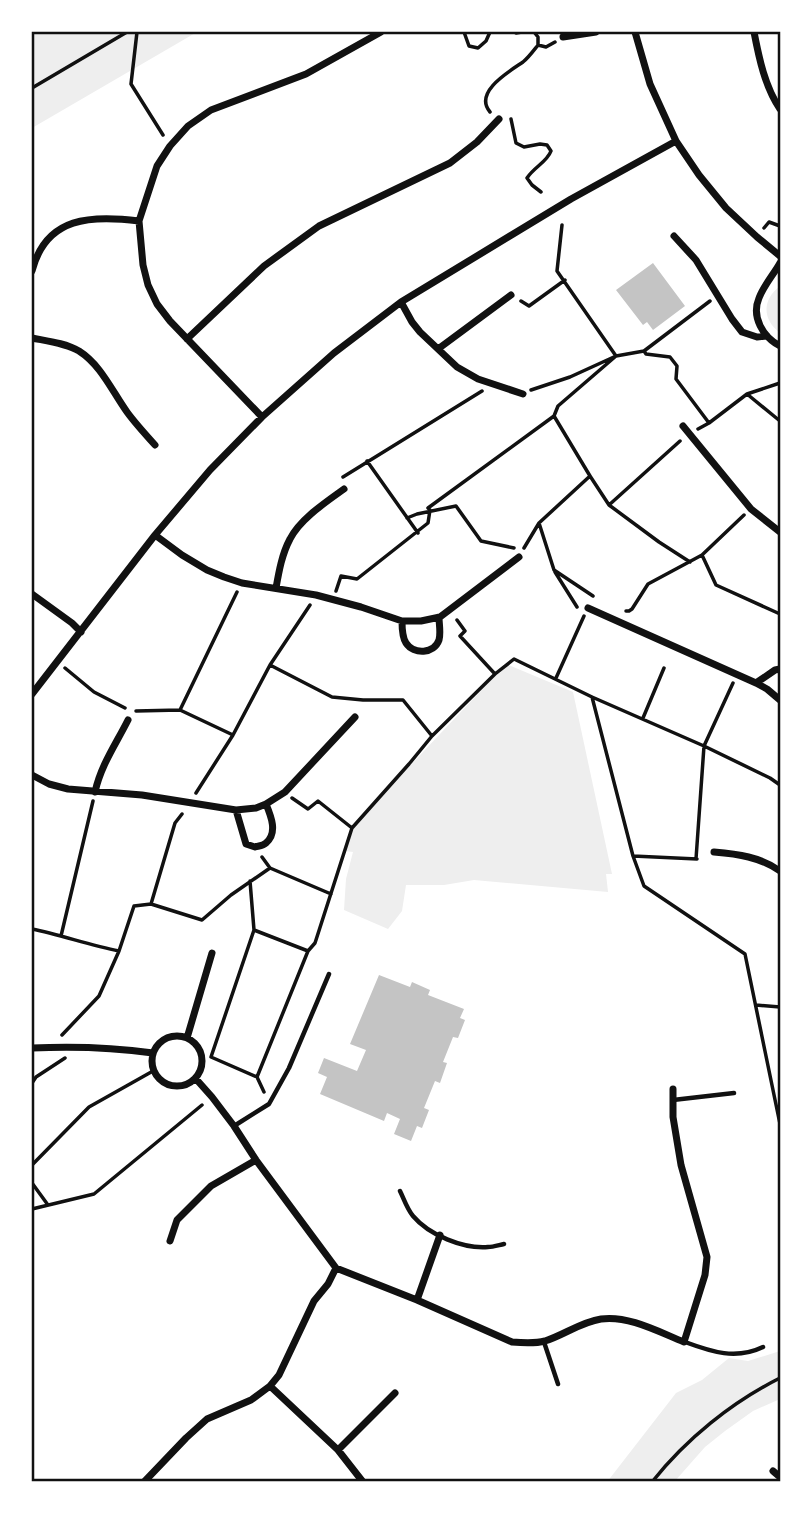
<svg xmlns="http://www.w3.org/2000/svg" width="812" height="1513" font-family="'DM Sans',sans-serif">
	<style>
		.green { fill: #eee }
		.building { fill: #c4c4c4 }
		.lines { fill: none; stroke-linecap: round; stroke-linejoin: round }
		.path { stroke: #111; stroke-width: 3.5 }
		.service { stroke: #111; stroke-width: 4.5 }
		.minor { stroke: #111; stroke-width: 7 }
		.neatline { fill: none; stroke: #111; stroke-width: 2.5 }
	</style>
	<rect width="100%" height="100%" fill="#fff"/>
	<path class="green" d="M32,32H197L32,128Z
		M780,286V333C762,319 762,300 780,286Z
		M506,664L573,692L612,874H606L608,892L474,880L444,885H406L402,911L388,929L344,910L346,879L353,852L345,851L356,823Z
		M780,1351V1399L753,1411L725,1431L705,1447L675,1481L607,1482L676,1393L702,1380L729,1358L748,1361Z"/>
	<path class="building" d="M653,263L685,306L653,330L647,322L643,325L616,290Z
		M379,975L410,987L412,982L430,990L428,995L464,1009L460,1018L465,1020L458,1038L453,1037L443,1062L447,1063L440,1083L435,1081L424,1108L429,1110L422,1128L417,1126L411,1141L394,1134L400,1119L387,1113L384,1121L320,1094L327,1077L318,1073L324,1058L357,1071L366,1050L350,1044Z"/>
	<g class="lines">
		<path class="path" d="M137,32L131,84L163,135
			M464,32L469,46L478,48L486,41L490,32
			M516,32V33L522,32
			M538,45L546,47L555,42
			M32,88L127,32
			M490,112C473,92 510,71 523,62C529,57 534,50 538,45V37L534,32
			M511,119L516,143L524,147L540,144L547,145L551,151C547,162 534,167 527,178L532,185L541,192
			M764,228L769,222L780,226
			M521,301L529,306L565,280
			M644,351L646,354L670,357L677,366L676,379L709,423
			M531,390L570,377L616,356L644,351L710,301
			M747,394L780,421
			M554,416L590,476L539,523L554,570L593,596
			M698,429L709,423L747,394L780,383
			M367,461L418,533
			M590,476L609,505L659,542L690,562
			M343,477L482,391
			M609,505L680,441
			M407,518L417,514L456,506L481,541L514,548
			M524,548L539,523
			M702,555L716,585L780,614
			M555,572L577,607
			M336,591L341,576L357,579L428,523L430,510L428,508L554,416L558,406L616,356L557,271L562,225
			M626,611H629L632,609L648,584L702,555L744,515
			M457,620L465,631L460,636L495,674
			M270,665L332,697L363,700H403L432,736
			M65,668L94,692L125,708
			M556,678L584,616
			M592,697L633,856L644,886L745,954L780,1124
			M180,710L237,592
			M136,711L180,710L233,735
			M643,718L664,668
			M196,793L233,735L270,665L310,605
			M292,798L308,809L318,801L352,828
			M633,856L697,859
			M262,857L270,868L331,894
			M696,859L704,746L733,683
			M250,881L254,930L308,951
			M151,904L175,823L182,814
			M32,929C61,935 89,945 119,951L134,906L151,904L202,920L231,895L270,868
			M254,930L211,1057L257,1077
			M61,936L93,801
			M756,1005L780,1007
			M62,1035L99,996L119,951
			M32,1083L36,1077L65,1058
			M264,1092L257,1077L308,951L315,943L352,828L409,764L432,736L495,674L514,659L592,697L704,746L770,778L780,785
			M32,1165L89,1107L153,1071
			M32,1183L48,1205
			M32,1209L94,1194L202,1105
			M652,1482C686,1439 732,1402 780,1378"/>
		<path class="service" d="M673,1100L734,1093
			M234,1126L269,1104L289,1068L329,974
			M400,1191C404,1199 407,1209 413,1216C429,1235 463,1249 488,1247C493,1247 499,1245 504,1244
			M544,1342L558,1384
			M685,1342C712,1352 736,1360 763,1347"/>
		<path class="minor" d="M635,32L650,84L676,141L699,175L726,208L757,237L780,256
			M754,32C759,58 765,87 780,109
			M563,37L596,32
			M674,236L696,260L732,319L742,332L757,337L767,336
			M780,263C774,274 764,285 759,298C751,317 763,337 780,346
			M32,271C46,216 92,215 139,221
			M401,302L412,322L420,332L457,367L478,379L523,394
			M32,338C47,341 65,343 79,351C101,365 112,391 127,412C135,423 145,434 155,445
			M187,339L264,266L319,226L450,163L477,142L499,119
			M438,349L511,295
			M262,417L170,321L157,304L148,285L143,265L139,221L157,166L170,146L188,126L211,110L306,74L381,32
			M683,426L751,509L780,532
			M155,535L182,555L207,570L224,577L242,583L316,595L361,607L402,621H421L440,617L519,557
			M276,588C279,571 282,554 290,539C300,519 326,502 344,489
			M32,594L72,623L81,632
			M588,608L756,683L775,670L780,669
			M402,621C402,628 402,637 406,643C414,655 434,654 439,640C441,633 439,624 439,617
			M756,683L767,689L780,700
			M32,694L155,535L210,470L262,417L334,353L401,302L571,199L676,141
			M32,775L49,784L68,789L142,795L236,810L256,808L266,804L285,792L355,717
			M95,792C101,765 116,744 128,720
			M236,810L246,844L255,847C258,846 263,846 266,843C278,833 271,816 266,804
			M714,852C738,854 760,857 780,871
			M152 1061a25 25 0 1 1 50 0a25 25 0 1 1-50 0Z
			M187,1038L212,953
			M32,1048C74,1046 110,1047 153,1053
			M196,1079L212,1097L234,1126L256,1160L336,1268L417,1300L512,1342C523,1343 534,1344 545,1341C564,1335 581,1322 601,1319C628,1315 659,1332 684,1342L705,1275L707,1257L681,1165L673,1117V1089
			M170,1241L177,1220L211,1186L256,1160
			M417,1300L440,1235
			M270,1386L338,1450L363,1482
			M338,1450L395,1393
			M773,1471L780,1477
			M144,1482L186,1438L207,1419L251,1400L270,1386L279,1375L314,1301L328,1284L336,1268"/>
	</g>
	<rect width="812" height="1513" fill="none" stroke="#ffffff" stroke-width="66"/>
	<rect x="33" y="33" width="746" height="1447" class="neatline"/>
</svg>
